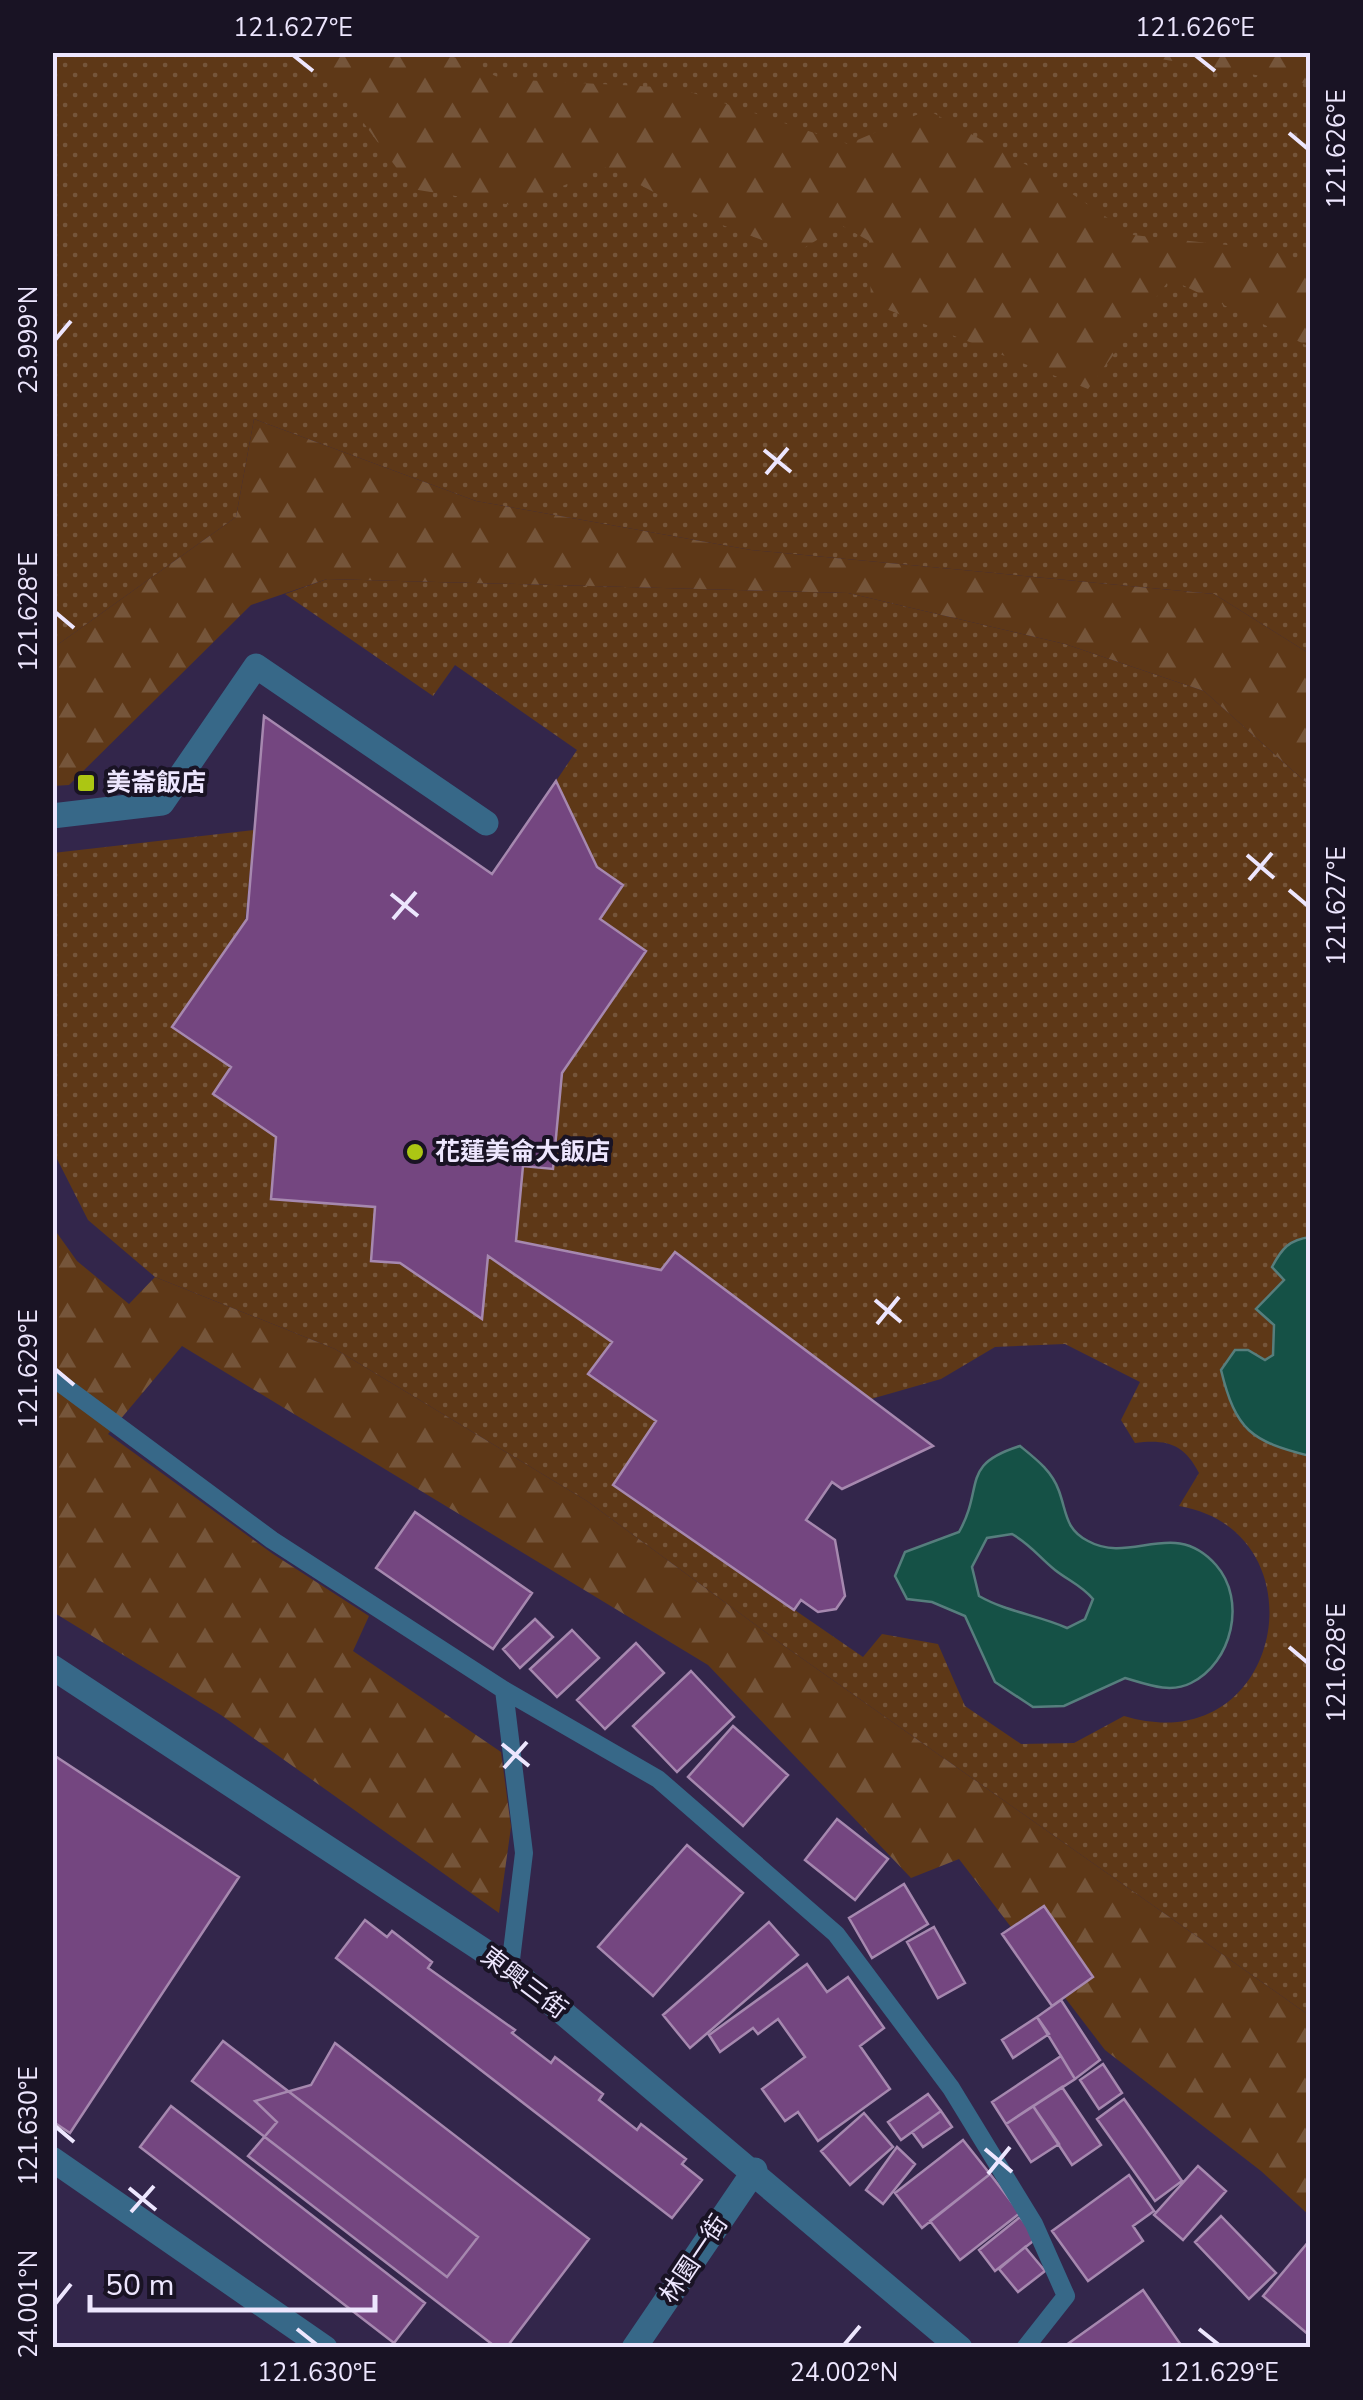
<svg xmlns="http://www.w3.org/2000/svg" width="1363" height="2400" font-family="'Nunito Sans','Noto Sans TC',sans-serif">
	<style>
		.grass { fill: url(#grass-dots) }
		.forest { fill: url(#forest-firs) }
		.water { fill: #155146; stroke: #567e7d; stroke-width: 2.5; fill-rule: evenodd }
		.building { fill: #744680; stroke: #a688af; stroke-width: 2.5 }
		.lines { fill: none; stroke-linecap: round; stroke-linejoin: round }
		.service { stroke: #376888; stroke-width: 18 }
		.minor { stroke: #376888; stroke-width: 25 }
		.ticks { fill: none; stroke: #ede6fe; stroke-width: 4 }
		.poi-dot { fill: #acc613; stroke: #191324; stroke-width: 4 }
		.labels { text-anchor: middle; dominant-baseline: central; stroke-width: 8; stroke-linejoin: round; paint-order: stroke }
		.poi-label { font-size: 25px; font-weight: bold; fill: #ede6fe; stroke: #191324; text-anchor: start }
		.street-label { font-size: 25px; fill: #ede6fe; stroke: #191324 }
		.neatline { fill: none; stroke: #ede6fe; stroke-width: 4 }
		.ticks-label { font-size: 25px; text-anchor: middle; fill: #ede6fe }
	</style>
	<defs>
		<pattern id="grass-dots" width="8" height="8" patternUnits="userSpaceOnUse" patternTransform="scale(2.5)"><rect width="8" height="8" fill="#5e3817"/><path d="M2 2h.1M6 6h.1" fill="none" stroke="#75553a" stroke-width="1.8" stroke-linecap="round"/></pattern>
		<pattern id="forest-firs" width="22" height="20" patternUnits="userSpaceOnUse" patternTransform="scale(2.5)"><rect width="22" height="20" fill="#5e3817"/><path d="M5 1l3.5 6h-7zM16 11l3.5 6h-7z" fill="#75553a"/></pattern>
	</defs>
	<rect width="100%" height="100%" fill="#33264b"/>
	<path class="grass" d="M53,53H1310V654L1214,594L751,550L476,501L254,419L236,517L53,648Z
		M327,579L848,593L1065,644L1204,691L1310,786V1237L1295,1240L1274,1325L1273,1355L1265,1360L1248,1350L1221,1370C1236,1431 1251,1441 1310,1456V2016L783,1645L587,1501L335,1349L155,1277L88,1220L53,1151V853L254,830L231,1067L214,1094L276,1137L271,1199L375,1207L400,1263L482,1319L488,1256L612,1342L589,1374L656,1421L613,1485L863,1657L882,1634L938,1644L965,1706L1021,1744L1074,1743L1124,1716C1284,1764 1326,1531 1179,1506L1199,1473C1184,1444 1167,1439 1135,1443L1121,1420L1140,1382L1065,1344L995,1347L941,1379L871,1399L675,1252L661,1270L516,1241L523,1166L553,1168L562,1073L646,951L600,919L623,885L597,867L556,781L577,750L455,665L433,696L285,594Z"/>
	<path class="forest" d="M305,53H445L502,79L678,88L848,144L928,110L1041,173L1133,235L1265,249L1310,263V347L1170,279L1088,389L871,303L869,241L841,225L796,253L701,217L606,167L517,206L412,189L338,88Z
		M1125,53H1310V84Z
		M254,419L476,501L751,550L1214,594L1310,654V786L1204,691L1065,644L848,593L327,579L251,605L69,785L53,786V648L236,517Z
		M52,1226L77,1261L129,1304L155,1277L335,1349L587,1501L783,1645L1310,2016V2216L1261,2171L1105,2050L959,1859L911,1878L708,1665L182,1346L108,1434L273,1554L369,1616L353,1651L501,1752L511,1827L499,1913L221,1715L53,1612Z"/>
	<path class="water" d="M1310,1237V1456C1251,1441 1236,1431 1221,1370L1235,1350H1248L1265,1360L1273,1355L1274,1325L1256,1309L1284,1280L1272,1267C1282,1248 1289,1240 1310,1237Z
		M1020,1446C1036,1459 1052,1471 1059,1491C1067,1513 1065,1529 1088,1541C1131,1565 1174,1517 1216,1565C1247,1600 1232,1663 1191,1683C1170,1694 1146,1684 1125,1678L1064,1706L1033,1707L995,1682L965,1616L932,1602L907,1599L895,1576L905,1552L959,1532C985,1486 959,1465 1020,1446ZM1012,1534C1031,1545 1039,1557 1055,1570C1069,1581 1081,1585 1093,1599L1085,1619L1067,1628C1038,1615 1007,1612 979,1596L972,1567L987,1538Z"/>
	<path class="building" d="M264,716L492,874L556,781L597,867L623,885L600,919L646,951L562,1073L553,1169L523,1166L516,1241L661,1270L675,1252L933,1446L842,1489L832,1482L806,1520L835,1540L845,1596L836,1609L818,1612L801,1600L794,1610L613,1485L656,1421L588,1374L612,1342L488,1256L482,1319L400,1263L371,1261L375,1207L271,1199L276,1137L213,1094L231,1067L172,1027L247,919Z
		M415,1512L532,1593L493,1649L376,1568Z
		M535,1619L553,1637L520,1668L503,1649Z
		M572,1630L599,1658L557,1697L530,1669Z
		M636,1643L664,1673L605,1729L577,1700Z
		M691,1671L734,1717L677,1772L633,1726Z
		M733,1726L788,1775L743,1826L688,1777Z
		M52,1754L239,1877L70,2133L52,2121Z
		M837,1819L888,1859L855,1900L805,1860Z
		M687,1845L743,1893L653,1996L598,1947Z
		M904,1884L928,1924L872,1958L849,1918Z
		M1044,1906L1093,1977L1052,2006L1002,1934Z
		M365,1920L387,1937L392,1931L432,1962L428,1968L515,2030L512,2033L551,2063L555,2057L603,2094L599,2100L637,2130L641,2124L686,2159L682,2164L702,2180L672,2218L336,1958Z
		M769,1922L798,1955L690,2048L663,2015Z
		M934,1927L965,1983L938,1998L907,1942Z
		M807,1964L827,1992L848,1977L884,2028L860,2046L890,2089L818,2141L798,2112L785,2121L762,2089L805,2057L778,2019L758,2034L753,2028L720,2052L709,2035Z
		M1061,2000L1100,2060L1075,2079L1037,2017Z
		M1037,2017L1049,2034L1013,2058L1002,2040Z
		M223,2041L478,2237L447,2277L192,2081Z
		M335,2043L589,2239L506,2348H497L248,2156L277,2122L255,2101L311,2085Z
		M1061,2056L1075,2079L1006,2124L992,2102Z
		M1103,2064L1122,2093L1099,2109L1080,2080Z
		M1062,2087L1101,2145L1072,2165L1033,2106Z
		M928,2094L941,2111L901,2140L888,2122Z
		M1124,2099L1182,2181L1155,2201L1097,2119Z
		M171,2106L425,2303L394,2343L140,2147Z
		M1033,2106L1059,2144L1031,2162L1006,2124Z
		M941,2111L952,2127L923,2147L912,2132Z
		M864,2113L893,2147L850,2185L821,2151Z
		M963,2140L990,2174L922,2228L895,2193Z
		M897,2147L915,2164L883,2204L866,2190Z
		M1198,2166L1226,2191L1183,2240L1154,2215Z
		M990,2174L1020,2213L960,2260L930,2221Z
		M1129,2175L1154,2211L1133,2226L1143,2241L1088,2281L1052,2231Z
		M1221,2216L1276,2273L1249,2299L1195,2242Z
		M1020,2217L1037,2238L995,2271L979,2250Z
		M1310,2240V2336L1263,2296Z
		M1025,2247L1045,2271L1018,2292L999,2269Z
		M1143,2290L1183,2348H1062Z"/>
	<g class="lines">
		<path class="service" d="M52,1377L272,1540L504,1690L658,1779L836,1934L951,2088L1034,2224L1066,2296L1025,2348
			M504,1690L524,1853L510,1968"/>
		<path class="minor" d="M52,816L162,803L256,666L486,823
			M52,1667L510,1968L960,2348
			M52,2159L325,2348
			M634,2348L755,2170"/>
	</g>
	<path class="ticks" d="M293,55L313,71M1195,55L1215,71M1289,133L1308,149M55,340L71,321M764,450L791,472M766,474L788,448M55,612L74,628M1247,855L1274,878M1249,880L1272,853M1289,890L1308,906M391,894L418,916M393,919L416,892M875,1300L901,1322M877,1324L899,1297M55,1369L74,1385M1289,1647L1308,1663M502,1744L529,1766M504,1768L527,1742M55,2126L74,2142M985,2149L1012,2172M988,2174L1010,2147M129,2188L156,2210M131,2212L154,2186M55,2304L71,2284M297,2329L317,2345M1199,2329L1219,2345M844,2345L860,2326"/>
	<g class="poi-dot">
		<rect x="76" y="773" width="20" height="20" rx="5"/>
		<circle cx="415" cy="1152" r="10"/>
	</g>
	<g class="labels">
		<g class="poi-label">
			<text x="106" y="783">美崙飯店</text>
			<text x="435" y="1152">花蓮美侖大飯店</text>
		</g>
		<g class="street-label">
			<text transform="translate(524 1983) rotate(37)">東興三街</text>
			<text transform="translate(694 2259) rotate(-56)">林園一街</text>
		</g>
	</g>
	<rect width="1363" height="2400" fill="none" stroke="#191324" stroke-width="110"/>
	<path d="M90 2295v15h285v-15" fill="none" stroke="#ede6fe" stroke-width="5"/>
	<text x="105" y="2295" font-size="30" fill="#ede6fe" stroke="#191324" stroke-width="8" paint-order="stroke">50 m</text>
	<rect x="55" y="55" width="1253" height="2290" class="neatline"/>
	<g class="ticks-label">
		<text x="293" y="36">121.627°E</text>
		<text x="1195" y="36">121.626°E</text>
		<text transform="translate(1336 149) rotate(-90)" y="9">121.626°E</text>
		<text transform="translate(28 340) rotate(-90)" y="9">23.999°N</text>
		<text transform="translate(28 612) rotate(-90)" y="9">121.628°E</text>
		<text transform="translate(1336 906) rotate(-90)" y="9">121.627°E</text>
		<text transform="translate(28 1369) rotate(-90)" y="9">121.629°E</text>
		<text transform="translate(1336 1663) rotate(-90)" y="9">121.628°E</text>
		<text transform="translate(28 2126) rotate(-90)" y="9">121.630°E</text>
		<text transform="translate(28 2304) rotate(-90)" y="9">24.001°N</text>
		<text x="317" y="2381">121.630°E</text>
		<text x="844" y="2381">24.002°N</text>
		<text x="1219" y="2381">121.629°E</text>
	</g>
</svg>
